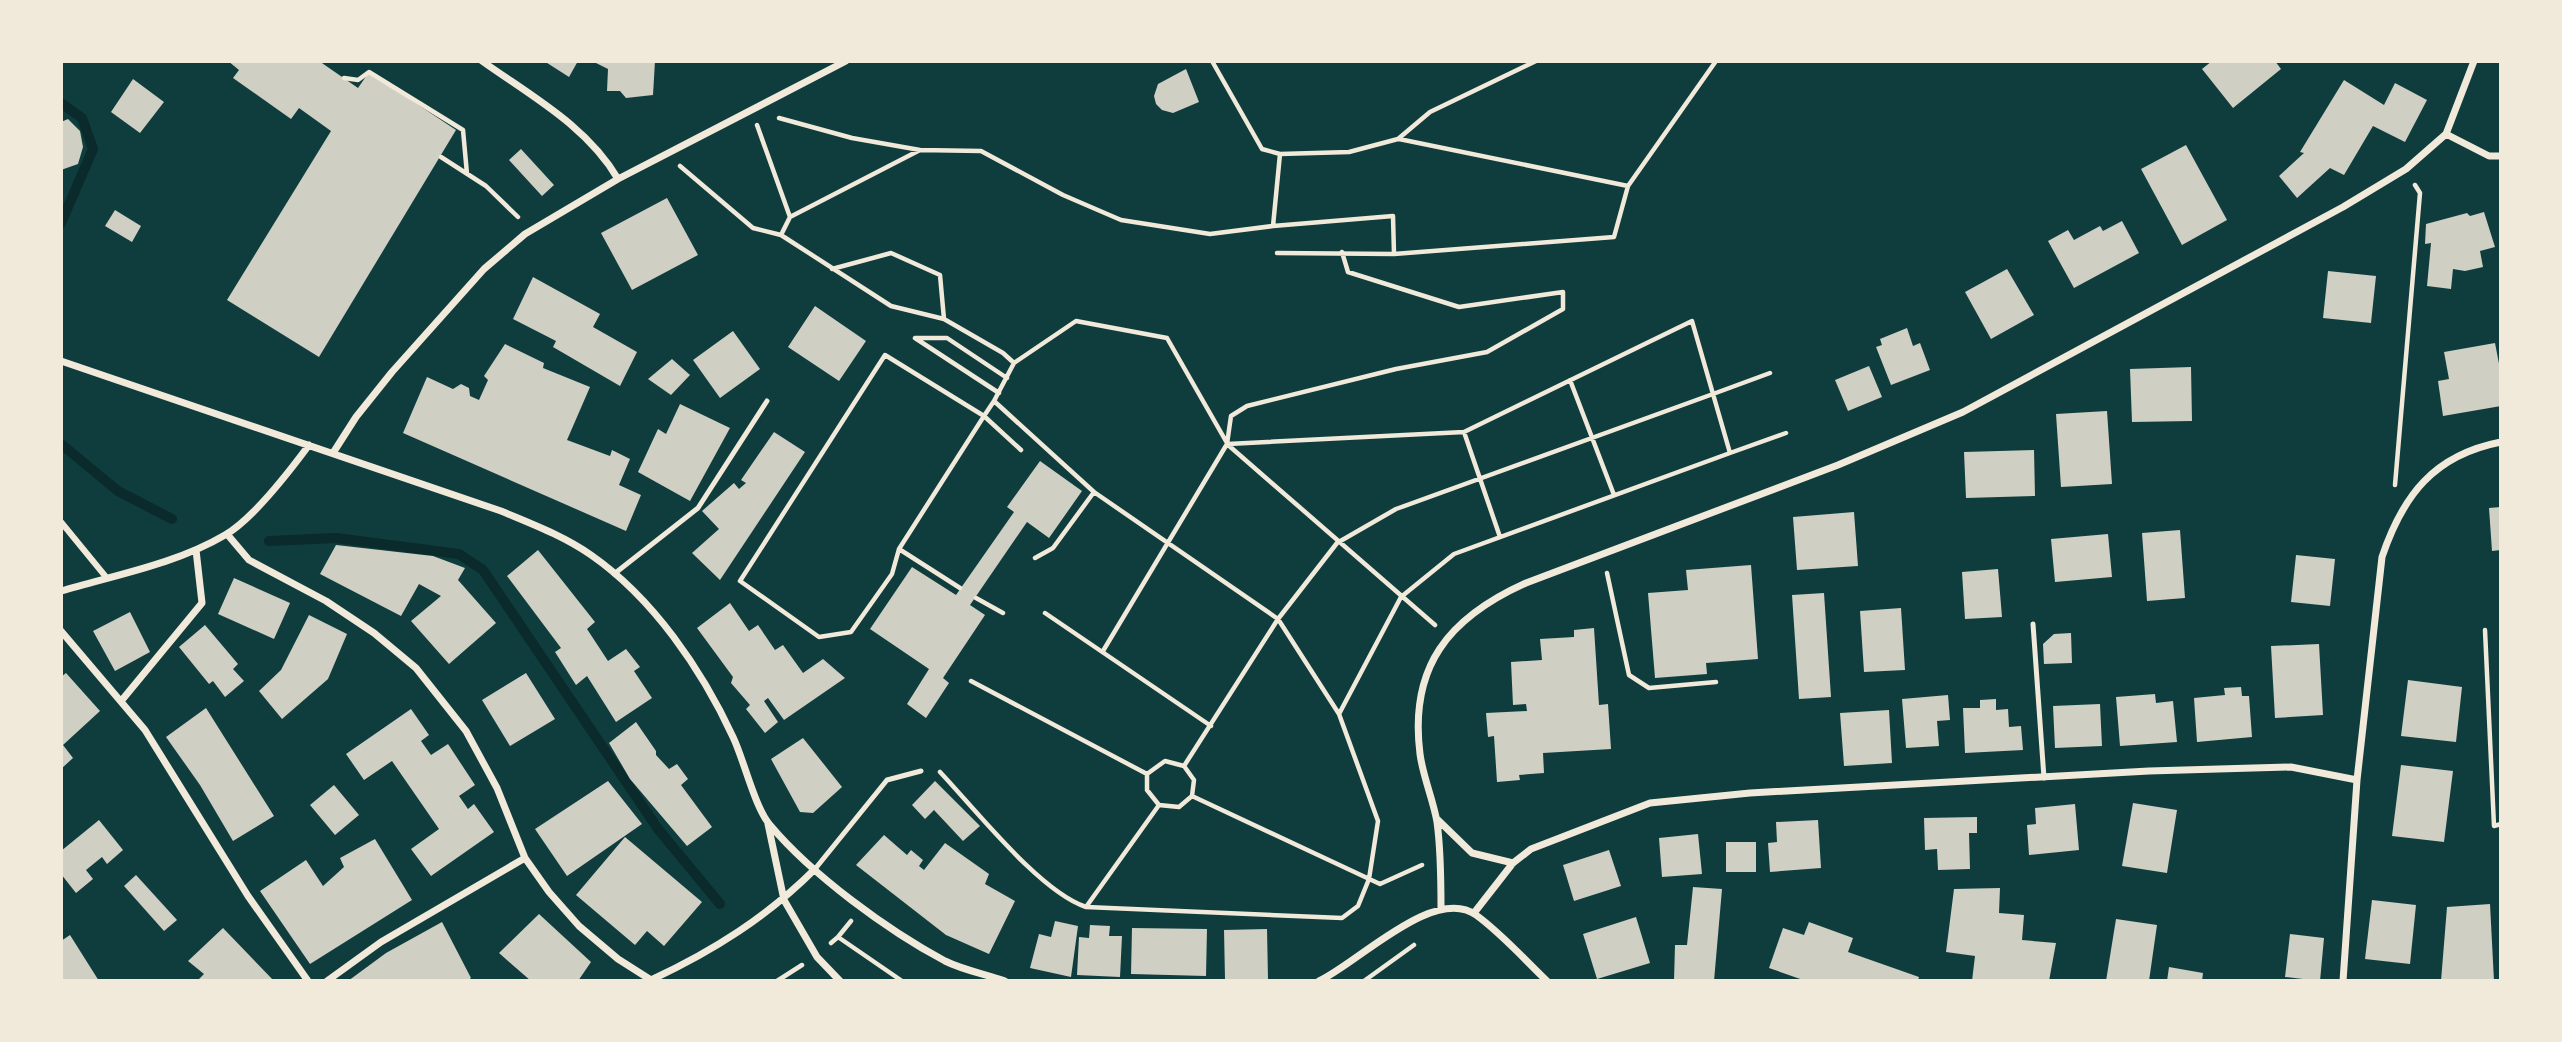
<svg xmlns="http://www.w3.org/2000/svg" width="2562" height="1042" font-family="Inter,sans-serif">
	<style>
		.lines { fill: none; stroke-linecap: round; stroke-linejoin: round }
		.stream { stroke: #0a2a2b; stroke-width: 10 }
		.building { fill: #cfcfc3 }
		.path { stroke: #f1e9da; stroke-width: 4.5 }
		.service { stroke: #f1e9da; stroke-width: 5 }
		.pedestrian { stroke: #f1e9da; stroke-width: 6 }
		.minor { stroke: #f1e9da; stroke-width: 7 }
	</style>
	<rect width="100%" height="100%" fill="#0f3d3e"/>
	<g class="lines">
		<path class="stream" d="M61,103L82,118L93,149L61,223
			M61,444L118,491L172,519
			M269,541L336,538L459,554L483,570L658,829L720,904"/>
	</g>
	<path class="building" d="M228,61H319L358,88L369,72L456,130L319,357L227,300L331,131L299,108L291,119L233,78L239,70Z
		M544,61H578L569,77Z
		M592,61H655L653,95L626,98L620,91H607L608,69Z
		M2212,61H2275L2281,69L2233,108L2202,69Z
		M1186,69L1199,102L1173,113L1162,110L1156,104L1154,96L1158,84Z
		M133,79L164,102L140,133L111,112Z
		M2344,80L2384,105L2395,83L2427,100L2405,142L2373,126L2344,175L2330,168L2297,198L2279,176L2304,153L2300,152Z
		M68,119L80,131L83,147L78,164L61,170V122Z
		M2186,145L2227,220L2182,245L2141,169Z
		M521,149L554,185L542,196L509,160Z
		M667,198L698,255L632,290L601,233Z
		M115,210L141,226L132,242L105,226Z
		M2484,212L2495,247L2480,251L2483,267L2465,271L2453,269L2451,289L2427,286L2431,243L2425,244L2426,224L2467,213L2470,216Z
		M2122,221L2139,253L2074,288L2048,241L2068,230L2074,240L2100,226L2103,231Z
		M2007,269L2034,315L1991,339L1965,292Z
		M2328,271L2376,276L2371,323L2323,318Z
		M533,277L600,314L593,327L637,352L620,386L553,347L556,341L513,319Z
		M815,306L866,341L839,381L788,347Z
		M1907,328L1913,346L1920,343L1930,370L1891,385L1876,347L1882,345L1880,339Z
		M733,331L760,369L720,398L693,360Z
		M2495,343L2501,374V406L2443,416L2438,381L2449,379L2444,352Z
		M505,344L544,363L543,368L590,387L567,440L610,456L612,450L630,459L619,485L641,495L626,531L403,433L427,377L453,389L461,384L469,388L470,396L479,400L488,380L484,376Z
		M672,359L690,375L671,395L648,379Z
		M1869,366L1882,397L1848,411L1835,380Z
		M2191,367L2192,421L2132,422L2130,369Z
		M680,404L730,428L690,501L638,472L658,429L666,434Z
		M2107,411L2112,484L2061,487L2056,414Z
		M774,432L805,452L720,580L692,553L719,529L702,511L734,483L739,489L746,483L741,480Z
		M2034,450L2035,496L1966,498L1964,452Z
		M1040,461L1082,491L1049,538L1027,522L970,605L985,615L943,678L949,683L926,718L907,704L929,669L870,629L912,567L956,595L1014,512L1007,507Z
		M2501,507V550L2492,551L2489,508Z
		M1854,512L1858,566L1797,570L1793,517Z
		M2180,530L2185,598L2147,601L2142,533Z
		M2108,534L2112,577L2055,582L2051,539Z
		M336,545L433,556L465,568L458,580L496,623L449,664L411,621L441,596L419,584L401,616L320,574Z
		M538,550L595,622L587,629L608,661L626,649L640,667L634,671L652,698L616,722L587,676L576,685L555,652L561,648L507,576Z
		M2296,555L2335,559L2330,606L2291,602Z
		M1751,565L1758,659L1706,663L1707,674L1655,678L1648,593L1688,590L1686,570Z
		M1998,569L2002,617L1965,619L1962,572Z
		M234,578L290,603L274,639L218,614Z
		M1824,593L1831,697L1799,699L1792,595Z
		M730,603L749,631L758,625L775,650L783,645L803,673L823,659L845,678L784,720L768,698L764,701L778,722L765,733L746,709L750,705L731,683L733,677L697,628Z
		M1901,608L1905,670L1864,672L1860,611Z
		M130,612L150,652L115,671L93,631Z
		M309,615L347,634L328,679L282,719L259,691L281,670Z
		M205,625L238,664L233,669L244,681L225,697L213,681L209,684L179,647Z
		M1594,628L1599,705L1608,704L1611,749L1543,753L1544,773L1519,775L1520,780L1497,782L1494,736L1488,737L1486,713L1527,711L1526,704L1513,705L1511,662L1542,660L1540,639L1574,637V630Z
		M2071,633L2072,663L2044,664L2043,644L2054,634Z
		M2319,644L2323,715L2275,718L2271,646Z
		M66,673L100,711L63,745L73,758L61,769V677Z
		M526,673L555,719L510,746L482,700Z
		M2408,680L2462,687L2456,742L2401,736Z
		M2241,687L2242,696H2249L2252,737L2197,742L2194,698L2225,695L2224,688Z
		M2155,694L2156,703L2173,701L2177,742L2120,746L2116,697Z
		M1948,695L1950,720L1937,721L1939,746L1906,748L1902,699Z
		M1996,699V710L2008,709L2009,727L2021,726L2023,750L1965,753L1963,708H1980V700Z
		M2100,704L2102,746L2055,748L2053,706Z
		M206,708L274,816L233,841L200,785L166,737Z
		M411,709L429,735L421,741L431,755L448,744L475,785L459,796L468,809L474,804L494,832L431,876L411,849L439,829L392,761L364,780L346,754Z
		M1889,710L1892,763L1844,766L1840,713Z
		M636,722L656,751V755L669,769L677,764L688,779L681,785L712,827L687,846L630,779L609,743Z
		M803,738L842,787L813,813L800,812L771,759Z
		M2401,765L2453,771L2444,842L2392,836Z
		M608,781L642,824L567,876L535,829Z
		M935,781L980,826L963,841L934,810L925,819L912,805Z
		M334,785L359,815L335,835L310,805Z
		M2133,803L2177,810L2167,873L2122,866Z
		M2075,804L2079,850L2029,855L2027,825L2036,824L2035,808Z
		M1977,817V833H1969L1970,869L1938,870L1937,849L1925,850L1924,818Z
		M99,820L123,850L107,864L102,857L86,870L93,879L76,893L61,874V851Z
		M1818,820L1821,868L1770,872L1768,843L1777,842L1776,822Z
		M1698,834L1702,874L1662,877L1659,838Z
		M884,835L907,855L911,850L923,860L919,866L924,870L945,843L989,874L985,884L1015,901L989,954L946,935L856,865Z
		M625,837L702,902L664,946L647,931L635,945L576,895Z
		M375,839L412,900L310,964L260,891L306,860L323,886L344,867L340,858Z
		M1726,842H1756V872H1726Z
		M1609,850L1621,886L1574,901L1563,865Z
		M136,875L177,920L164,931L124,886Z
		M1693,887L1722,889L1714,981H1674L1675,945H1687Z
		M2000,888L1999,913L2024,915L2022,940L2056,943L2049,981H1972L1975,956L1946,952L1954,889Z
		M2372,900L2416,905L2410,964L2365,959Z
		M2490,904L2494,981H2441L2447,907Z
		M539,914L591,962L578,981H531L499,953Z
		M1636,917L1650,963L1597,979L1583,934Z
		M2116,919L2157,925L2149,981H2106Z
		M1055,921L1078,926L1071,977L1030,968L1039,934L1051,937Z
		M442,922L471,978L467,981H348L386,953Z
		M1809,922L1853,938L1848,952L1919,977L1918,981H1806L1769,968L1783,928L1804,935Z
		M1090,925L1110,926L1109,936H1122L1120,977L1077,975L1079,937L1089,938Z
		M223,928L274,981H197L204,974L188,961Z
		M1132,928L1207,929L1206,976L1131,974Z
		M1267,929L1268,979H1225L1224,930Z
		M2290,934L2324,938L2320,981L2285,977Z
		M70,935L99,981H61V941Z
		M2169,967L2203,973L2202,981H2167Z"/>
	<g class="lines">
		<path class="path" d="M344,78L358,80L369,72L463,130L467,174
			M779,118L852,138L920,150
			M757,125L790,217
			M1399,139L1628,186
			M1280,154L1349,152L1398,139L1430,112L1536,61
			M441,157L486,186L518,217
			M680,166L753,228L781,235
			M1273,226L1393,216L1394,254
			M1277,253L1394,254L1614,237L1628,186L1716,61
			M832,269L891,253L940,275L944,319
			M1014,363L1076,321L1167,338L1227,443
			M1570,380L1614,495
			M999,393L915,338H947L1007,378
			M994,401L984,416L899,549L892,574L851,632L819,637L740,581L885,355L984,416L1021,450
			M1464,432L1692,321L1713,394L1770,373
			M1227,444L1231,416L1247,406L1396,369L1487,352L1563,309V292L1459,307L1348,272L1342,252
			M1228,444L1464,432L1500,537
			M1730,453L1786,433
			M2395,485L2420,193L2415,185
			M899,549L960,588
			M1035,558L1053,548L1094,492L994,401L1014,363L1003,353L944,319L891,306L781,235L790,217L920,150L981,151L1063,195L1121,220L1210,234L1273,226L1280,154L1262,149L1212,61
			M1607,573L1629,675L1649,688L1716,682
			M976,598L1003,613
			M1045,613L1211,726
			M2485,630L2494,826L2501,824
			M1103,651L1227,444L1435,625
			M971,681L1147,774
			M1165,761L1184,766L1194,780L1192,796L1179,807L1159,805L1147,790V774Z
			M1184,766L1278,619L1337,543L1396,509L1713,394L1730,453L1454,554L1401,597L1339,714
			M940,772C975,809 1040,892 1086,907L1159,805
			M1192,796L1380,884L1422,865
			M1086,907L1342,918L1358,906L1369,879L1378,821L1339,714L1278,619L1094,492
			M838,937L851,921
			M831,943L838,937L902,981
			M777,981L802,965
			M1364,981L1414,945"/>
		<path class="service" d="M614,574L698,508L767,401
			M2033,624L2044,778
			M815,869L887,780L921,771"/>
		<path class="pedestrian" d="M61,522L106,577"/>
		<path class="minor" d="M482,61C531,96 587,126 618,179
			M2446,134L2489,156H2501
			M61,361L501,511C532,524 564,536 591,555C653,598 702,670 733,737C744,760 755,808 770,825C812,875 887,930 945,961C963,970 985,974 1005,981
			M333,453L356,417L392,372L484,269L525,234L618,179L846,61
			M227,534L249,560L326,601L374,633L416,668L466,731L497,788L525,858L549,892L579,926L618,959L651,980C713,951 767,917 815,869
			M61,591C115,575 176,564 225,535C253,519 289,472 309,445
			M61,631L145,730L248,896L308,981
			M122,700L202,603L196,550
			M1437,819L1472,853L1513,863
			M768,824L784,900L817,957L840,981
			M1441,908C1441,879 1441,851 1437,822C1433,799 1423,777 1420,754C1409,667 1448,618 1526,583L1838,465L1963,412L2343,207L2406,169L2446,134L2474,61
			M1474,913L1513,863L1531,849L1650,803L1750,793L2149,771L2291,767L2357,780
			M327,981L381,942L525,858
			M1319,981C1358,963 1434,885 1476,915C1501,933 1524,959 1547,981
			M2343,981L2357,780L2382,557C2403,495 2434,455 2501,442"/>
	</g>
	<rect width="2562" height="1042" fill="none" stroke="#f1e9da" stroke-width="126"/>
</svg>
